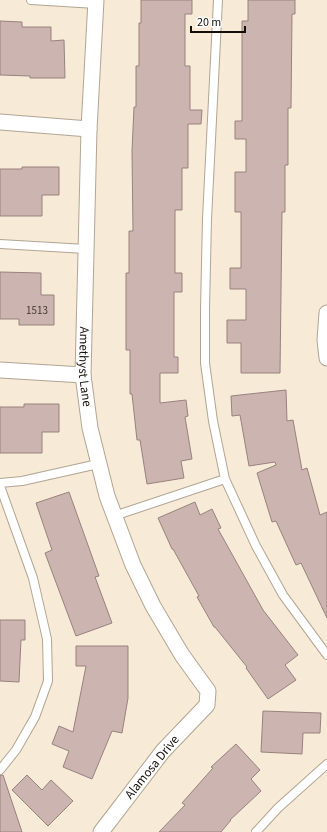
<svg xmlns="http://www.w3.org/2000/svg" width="327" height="832" font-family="'Source Sans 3',sans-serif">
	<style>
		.building { fill: #ccb4b0; stroke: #98827e }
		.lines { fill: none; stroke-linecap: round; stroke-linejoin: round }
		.service-casing { stroke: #b1a593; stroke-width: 10 }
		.minor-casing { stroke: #b1a593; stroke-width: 17 }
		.service { stroke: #fff; stroke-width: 8 }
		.minor { stroke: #fff; stroke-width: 15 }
		.labels { text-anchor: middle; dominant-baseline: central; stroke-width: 3; stroke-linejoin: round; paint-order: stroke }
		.number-label { font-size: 11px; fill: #413832 }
		.street-label { font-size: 13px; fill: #130f08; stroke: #fff }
	</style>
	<rect width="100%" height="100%" fill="#f7ead7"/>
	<path class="building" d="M141,0H192V14H185V66H190V110H202L201,124H188V168H182V210H175V273H182V292H174V357H178V373H160V403L186,400L188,416L185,417L192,459L181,461L184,478L147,484L140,440H137L132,394H130V350H126V273H129V231H133L132,151L134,107H136V66H139V23H141Z
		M248,0H295V14H292L291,108H288V165H285V212H282L280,373H241V343H227V320H246V289H230V268H241V212H235V172H246V139H235V121H242V21H248Z
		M0,21L22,22V27H51V41L64,40L65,78H30V76L0,75Z
		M22,167H59V195H42V216H0V169H22Z
		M0,272L41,273V295H54V325H19V319H0Z
		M286,390L287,421L293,420L302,470L307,468L320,515L327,512V618L301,563L296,565L276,521L272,522L257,473L276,465L275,462L249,466L240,415L232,416L231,396Z
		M24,404H59V432H42V453H0V407H24Z
		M69,492L99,576L95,577L112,623L76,636L45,553L52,550L36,503Z
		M195,502L200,515L212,509L221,528L218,529L263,610L298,655L285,665L296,680L268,699L246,668L247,667L215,627H214L197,597L199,596L173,549H172L158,518Z
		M0,620H25V640H21L19,682L0,681Z
		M76,646H128V698L122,733L112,731L92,779L63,767L69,751L52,744L59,726L73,732L86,666H76Z
		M263,711L321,713L320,733H303L302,754L261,752Z
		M236,744L260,770L251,779L261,791L230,820H231L221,832H159L185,805L182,803L213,768L211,767Z
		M0,775H3L22,832H0Z
		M27,775L42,790L51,780L73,801L48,826L12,790Z"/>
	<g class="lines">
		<g class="service-casing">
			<path id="service" d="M31,0L96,4
				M218,0L207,219L205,309V363L213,421L225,479L256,546L283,595L327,655
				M0,244L86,249
				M0,483L22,481L98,464
				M0,486L33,578L47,639L48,681L35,717L16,750L0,770
				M114,516L225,479
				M256,832L278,808L327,764"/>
		</g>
		<g class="minor-casing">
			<g id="minor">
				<path id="s1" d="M96,0L89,129L83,375L90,428L107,496L133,565L153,606L182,655L208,691L207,705L163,751L101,832"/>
				<path d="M0,122L89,129"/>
				<path d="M327,313L325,340L327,358"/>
				<path d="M0,370L83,375"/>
			</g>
		</g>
		<use href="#service" class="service"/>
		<use href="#minor" class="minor"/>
	</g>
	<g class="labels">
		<g class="number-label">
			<text x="37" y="310">1513</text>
		</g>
		<g class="street-label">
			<text stroke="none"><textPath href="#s1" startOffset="367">Amethyst Lane</textPath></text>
			<text transform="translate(152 767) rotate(-51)">Alamosa Drive</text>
		</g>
	</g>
	<path d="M191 26v6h54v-6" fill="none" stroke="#130f08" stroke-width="2"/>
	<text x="197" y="26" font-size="12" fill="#130f08" stroke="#ffffff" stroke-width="3" paint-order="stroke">20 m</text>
</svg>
